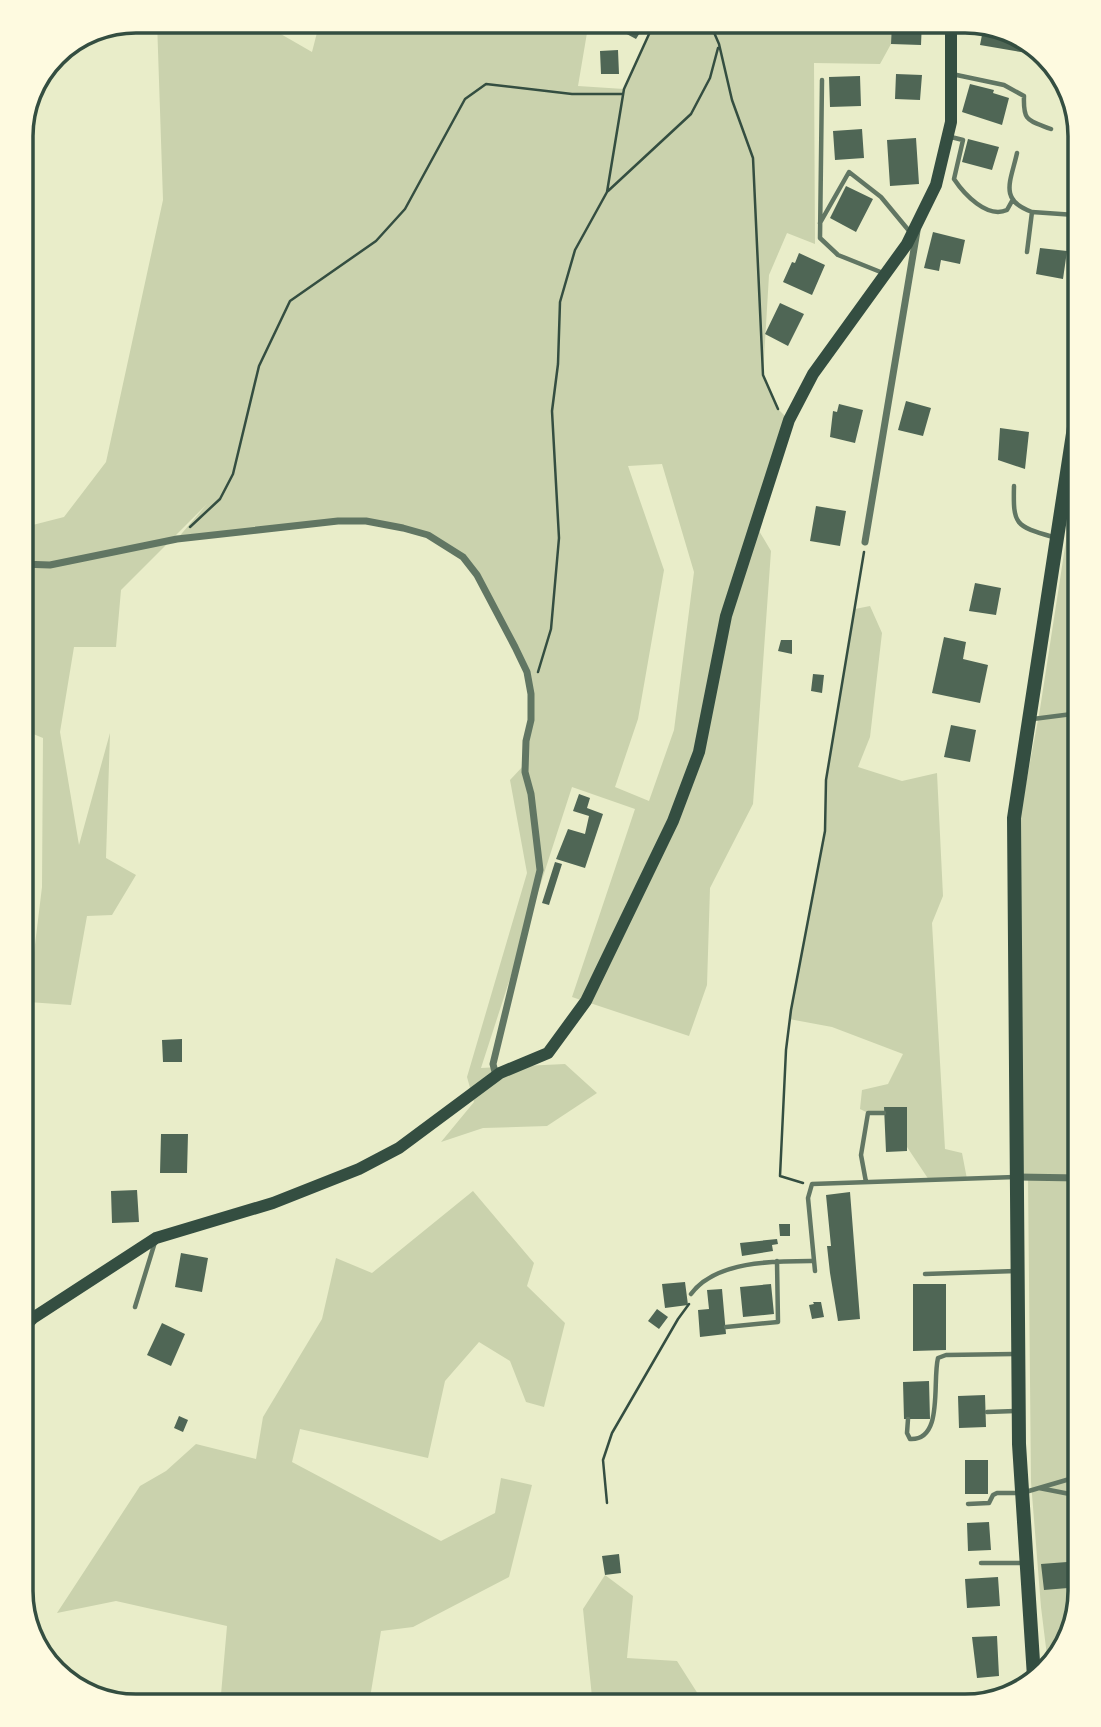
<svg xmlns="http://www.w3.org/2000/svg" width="1101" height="1727" font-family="Commissioner,sans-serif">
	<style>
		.green { fill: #cad2ad; fill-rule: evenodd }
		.building { fill: #4f6655 }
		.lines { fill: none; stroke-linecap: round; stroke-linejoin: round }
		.path { stroke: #344e41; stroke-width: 2.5 }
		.service { stroke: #617663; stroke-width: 4.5 }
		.minor { stroke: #617663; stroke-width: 7 }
		.secondary { stroke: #344e41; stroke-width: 12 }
		.primary { stroke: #344e41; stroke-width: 14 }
		.rim { fill: none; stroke: #344e41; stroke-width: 3.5 }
	</style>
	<rect width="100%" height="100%" fill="#e9edc9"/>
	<path class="green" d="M157,21H273L279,33L312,52L320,21H589L578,86L624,89L656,21H892L891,44L880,64L814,63L815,244L787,233L769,275L763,375L777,408L789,420L755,524L771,551L753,804L710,888L707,985L689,1036L572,997L635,809L572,787L481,1068L565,1064L597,1093L547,1126L483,1128L441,1142L474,1102L467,1077L527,873L510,780L525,764L531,694L515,647L463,557L428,535L366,521L177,539L207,504L121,590L116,647H74L60,732L79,845L110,733L106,858L136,875L112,915L87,916L71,1005L28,1002L42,887L43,738L21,729V528L64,517L106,462L163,200ZM662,464L694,572L674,730L649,801L615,787L638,719L664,570L628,466Z
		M1080,450V1591L1064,1648L1048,1664L1041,1607L1031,1482L1028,1178L1016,1177L1019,821L1040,709Z
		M870,606L882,633L870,737L858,767L902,781L937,773L943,896L932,923L945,1149L962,1153L967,1179L929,1180L907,1147L906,1107H884V1113H868L860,1109L862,1090L888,1084L903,1054L832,1027L789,1019L825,831L826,780L855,609Z
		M473,1191L534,1263L527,1286L565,1323L544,1407L526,1402L510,1361L479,1342L445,1381L428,1458L300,1429L292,1462L441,1541L495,1513L501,1478L532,1485L509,1577L413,1627L381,1631L369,1704L373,1706H220L227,1626L116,1601L57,1613L140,1486L166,1471L196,1444L256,1459L263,1417L322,1319L336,1258L372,1273Z
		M605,1575L633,1596L627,1658L677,1661L698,1694L690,1706H596L592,1697L583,1609Z"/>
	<path class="building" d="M631,21H641L639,23L643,28L636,39L623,32Z
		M892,21H922L921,45L891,44Z
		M984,25L1028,40L1027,53L980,45Z
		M618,50L619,74H601L600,51Z
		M896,74L922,75L920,100L895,99Z
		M860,76L861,106L830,107L829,77Z
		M970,84L994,90L993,93L1009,98L1002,125L962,112Z
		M862,129L864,158L835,160L833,131Z
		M916,138L919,184L890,186L887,140Z
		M968,139L999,147L992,170L962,162Z
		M846,186L873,199L856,232L830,218Z
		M933,232L965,240L960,264L941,260L939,271L924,268Z
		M1040,248L1067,251L1063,279L1036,274Z
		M799,253L825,265L812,295L783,282L792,262L795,263Z
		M780,303L804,314L788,346L765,334Z
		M906,401L931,408L923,436L898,430Z
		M839,404L863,410L855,443L830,437L833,411L837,412Z
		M1000,428L1029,432L1025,469L998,460Z
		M816,506L846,511L840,546L810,541Z
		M975,583L1001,588L996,615L969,611Z
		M944,637L966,642L963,659L988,665L980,703L932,693Z
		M781,640H792V654L778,651Z
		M813,674L824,675L822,693L811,691Z
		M1080,720V750H1073L1070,721Z
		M951,725L976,730L970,762L944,757Z
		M579,794L590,798L587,808L603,814L585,868L556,859L568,829L585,834L589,816L573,811Z
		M555,862L562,864L549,905L542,903Z
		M182,1039V1062H163L162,1040Z
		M884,1107H907V1151L886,1152Z
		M161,1134H188L187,1173H160Z
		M137,1190L139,1222L112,1223L111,1191Z
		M850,1192L860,1319L838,1321L830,1273L827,1246H831L826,1195Z
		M779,1224H790V1236H780Z
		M777,1239L778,1244L772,1245L773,1251L742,1256L740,1243Z
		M181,1253L208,1258L202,1292L175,1287Z
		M685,1282L688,1305L665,1308L662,1284Z
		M771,1284L774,1314L743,1317L740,1287Z
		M913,1284H946V1350L913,1351Z
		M722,1289L726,1334L700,1337L698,1310L709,1309L707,1290Z
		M813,1302H821L824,1317L812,1319L809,1305L814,1304Z
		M657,1309L668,1317L659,1329L648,1321Z
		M162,1323L185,1334L171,1366L147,1355Z
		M929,1381L930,1419H904L903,1382Z
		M985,1395L986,1427L959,1428L958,1396Z
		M179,1416L188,1420L183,1432L174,1428Z
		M965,1460H988V1494H965Z
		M989,1522L991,1550L968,1551L967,1523Z
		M619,1554L621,1573L605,1575L602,1556Z
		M1080,1561V1587L1044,1590L1041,1564Z
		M998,1577L1000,1606L967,1608L965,1579Z
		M997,1636L999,1676L977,1678L972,1637Z"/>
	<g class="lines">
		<path class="path" d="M709,21L719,44L732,100L753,158L763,375L778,409
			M608,191L691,114L710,78L718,48
			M190,527L220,499L233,474L259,366L290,301L376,241L405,209L465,99L486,84L572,94H623
			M538,672L551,629L559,538L552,411L558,364L560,302L575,250L607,192L624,89L655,21
			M803,1183L780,1176L786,1050L791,1010L825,831L826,780L864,552
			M607,1503L603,1460L612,1433L678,1319L689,1304
			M1011,1695L1021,1689"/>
		<path class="service" d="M952,74L1004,85L1024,96C1023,122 1028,120 1051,129
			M822,80L820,238L838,255L883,273
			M951,137L963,140L954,179C964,194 987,219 1007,210L1012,201
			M1017,153C1011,181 998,200 1032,212
			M820,223L849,172L881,197L910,232
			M1027,252L1032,212L1075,215L1080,213
			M1014,486C1013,525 1015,526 1053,537
			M1033,719L1080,713
			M866,1182L861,1155L868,1113H884
			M815,1271L808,1198L812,1184L1015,1177
			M925,1274L1016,1271
			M691,1294C716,1260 776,1261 814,1261
			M135,1307L155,1242
			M726,1327L778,1322L777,1261
			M987,1412L1015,1411
			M908,1419L907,1433L910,1439C944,1441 932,1382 938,1358L946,1355L1014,1354
			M1039,1488L1080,1496
			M968,1504L989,1503L993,1495L997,1493H1022L1080,1476
			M981,1563H1025"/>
		<path class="minor" d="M865,542L917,231
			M21,564L50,565L177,539L338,521H366L403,528L428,535L463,557L477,575L515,647L527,672L531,694V720L526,741L525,772L531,794L540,870L493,1064L496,1076
			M1017,1177L1080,1178"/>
		<path class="secondary" d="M21,1330L33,1318L156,1238L273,1203L359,1169L399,1148L500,1073L548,1053L586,1001L673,821L699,752L726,616L789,420L813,374L907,244L936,185L951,122V21"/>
		<path class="primary" d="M1034,1677L1019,1444L1014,818L1080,388"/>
	</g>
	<path d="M0 0H1101V1727H0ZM136 33H965A103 103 0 0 1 1068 136V1591A103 103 0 0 1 965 1694H136A103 103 0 0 1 33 1591V136A103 103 0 0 1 136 33Z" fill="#fefae0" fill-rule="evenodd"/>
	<path class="rim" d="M136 33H965A103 103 0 0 1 1068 136V1591A103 103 0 0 1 965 1694H136A103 103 0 0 1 33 1591V136A103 103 0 0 1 136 33Z"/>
</svg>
